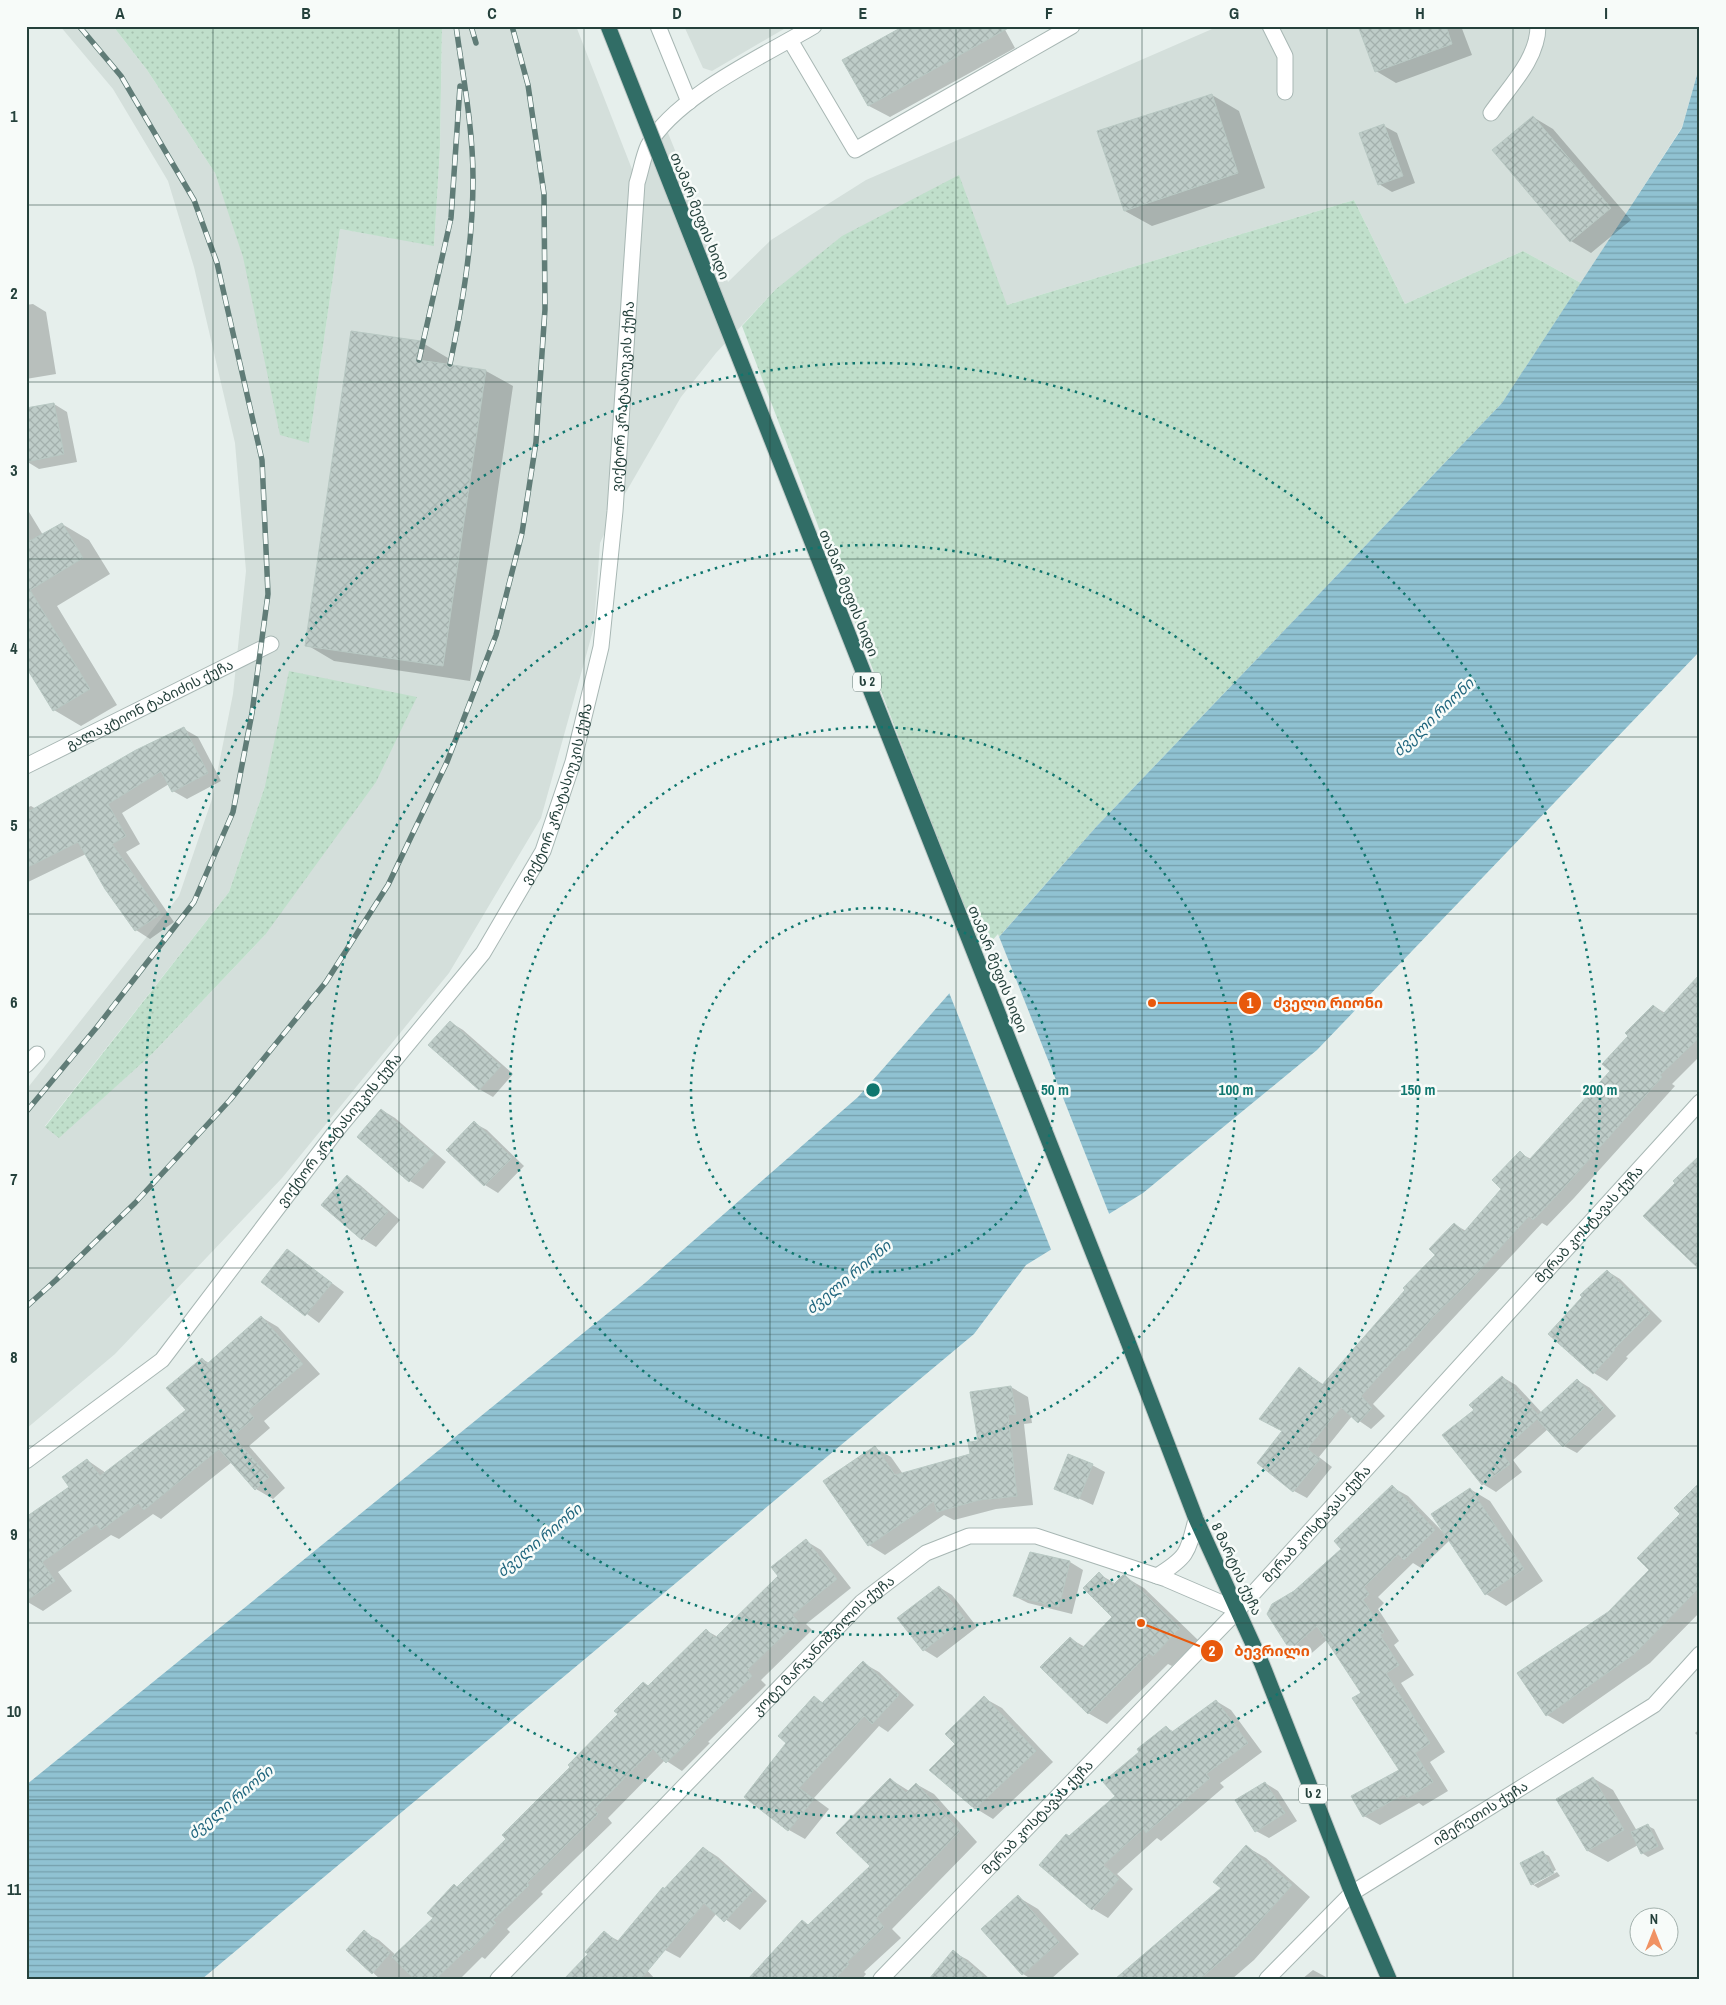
<svg xmlns="http://www.w3.org/2000/svg" width="1726" height="2005" font-family="'Archivo Narrow','Noto Sans Georgian',sans-serif">
	<style>
		.built { fill: #d4dfdb; fill-rule: evenodd }
		.grass { fill: url(#grass-dots) }
		.water { fill: url(#water-rules) }
		.pier { fill: #e6efec }
		.shadow { fill: #0003 }
		.building { fill: url(#building-cross-hatch); stroke: #b8c8c3 }
		.lines { fill: none; stroke-linecap: round; stroke-linejoin: round }
		.minor-casing { stroke: #a8b7b4; stroke-width: 17 }
		.highway-casing { stroke: #c2cac8; stroke-width: 17 }
		.minor { stroke: #fff; stroke-width: 15 }
		.highway { stroke: #316d66; stroke-width: 15 }
		.rail-casing { stroke: #607c77; stroke-width: 5.5 }
		.rail { stroke: #f7fbf9; stroke-width: 4; stroke-dasharray: 11; stroke-linecap: butt }
		.highway-bridge-casing { stroke: #c2cac8; stroke-width: 17; stroke-linecap: butt }
		.highway-bridge { stroke: #316d66; stroke-width: 15 }
		.grid { fill: none; stroke: #25413c; stroke-width: 1; stroke-opacity: 0.55 }
		.ring { fill: none; stroke: #0f766e; stroke-width: 2.5; stroke-dasharray: 2.5 5 }
		.labels { text-anchor: middle; dominant-baseline: central; stroke-width: 5; stroke-linejoin: round; paint-order: stroke }
		.shield { fill: #f7fbf9; stroke: #647975; stroke-width: 1 }
		.shield-label { font-size: 12px; font-weight: bold; fill: #25413c }
		.street-label { font-size: 14px; fill: #25413c; stroke: #f7fbf9 }
		.water-label { font-size: 15px; font-style: italic; fill: #1f657d; stroke: #f7fbf9 }
		.centre { fill: #0f766e; stroke: #f7fbf9; stroke-width: 2.5 }
		.ring-label { font-size: 15px; text-anchor: middle; font-weight: bold; fill: #0f766e; stroke: #f7fbf9; stroke-width: 5; stroke-linejoin: round; paint-order: stroke }
		.leader { fill: none; stroke: #e8590c; stroke-width: 2 }
		.callout-dot { fill: #e8590c; stroke: #f7fbf9; stroke-width: 2 }
		.mark-label { font-size: 15px; text-anchor: middle; font-weight: bold; fill: #fff }
		.callout-label { font-size: 15px; text-anchor: middle; font-weight: bold; fill: #e8590c; stroke: #f7fbf9; stroke-width: 5; stroke-linejoin: round; paint-order: stroke }
		.neatline { fill: none; stroke: #25413c; stroke-width: 2 }
		.grid-label { font-size: 16px; text-anchor: middle; font-weight: bold; fill: #25413c }
	</style>
	<defs>
		<pattern id="grass-dots" width="8" height="8" patternUnits="userSpaceOnUse" patternTransform="scale(1.25)"><rect width="8" height="8" fill="#c0dfcb"/><path d="M2 2h.1M6 6h.1" fill="none" stroke="#a5c1af" stroke-width="1.8" stroke-linecap="round"/></pattern>
		<pattern id="water-rules" width="6" height="5" patternUnits="userSpaceOnUse" patternTransform="scale(1.25)"><rect width="6" height="5" fill="#90c2d2"/><path d="M0 2.5h6" fill="none" stroke="#759fac"/></pattern>
		<pattern id="building-cross-hatch" width="8" height="8" patternUnits="userSpaceOnUse" patternTransform="scale(1.25)"><rect width="8" height="8" fill="#beccc8"/><path d="M0 0l8 8M0 8l8-8" fill="none" stroke="#a3b0ad"/></pattern>
	</defs>
	<rect width="100%" height="100%" fill="#e6efec"/>
	<path class="built" d="M60,26H113L147,70L215,173L309,442L340,229L434,245L440,148L442,26H576L637,182L664,123L728,282L771,240L866,180L1219,26H1700V64L1682,127L1581,283L1523,251L1405,304L1354,200L1007,305L775,290L716,353L681,397L615,511L600,543L594,627L541,818L449,973L282,1178L115,1354L26,1429V1090L179,896L212,799L233,694L246,571L235,443L194,267L168,181L113,89ZM265,786V935L152,1054L59,1137L45,1126L229,892Z
		M684,26H789L712,71L703,68Z"/>
	<path class="grass" d="M113,26H442L440,148L434,246L340,229L309,443L280,435L243,257L215,173L147,70Z
		M959,175L1007,305L1354,200L1405,304L1523,251L1581,283L1502,403L1096,827L982,956L742,326L775,290L842,236Z
		M289,671L417,697L376,782L265,935L152,1054L59,1138L45,1127L229,892L265,786Z"/>
	<path class="water" d="M1700,64V651L1317,1050L1143,1193L1026,1265L974,1334L202,1979H26V1785L645,1283L858,1097L1096,827L1502,403L1682,128Z"/>
	<path class="pier" d="M998,934L1110,1216L1052,1252L948,990Z"/>
	<path class="shadow" d="M1003,26L1015,48L890,117L869,106L844,61Z
		M1370,26H1461L1472,55L1396,83L1376,71Z
		M1212,95L1239,111L1265,188L1152,226L1125,211Z
		M1533,117L1553,129L1631,220L1591,253L1571,241L1494,150Z
		M1384,126L1397,133L1415,183L1392,192L1379,184Z
		M33,304L46,312L56,374L26,379V305Z
		M352,332L421,342L448,358L447,365L486,371L513,386L470,681L334,661L307,645Z
		M54,404L67,412L77,462L39,469L26,461Z
		M26,507L43,535L62,524L89,540L110,574L57,606L117,705L81,726L54,710L26,664Z
		M184,729L198,737L221,781L187,799L173,791L169,784L122,813L140,844L126,852L174,922L150,939L136,930L86,854L26,883V808L31,806L36,809Z
		M1700,982V1056L1672,1084L1675,1086L1574,1198L1547,1226L1542,1223L1373,1404L1385,1416L1371,1429L1352,1416L1319,1457L1332,1467L1307,1498L1294,1491L1284,1431L1299,1368L1324,1385L1437,1255L1454,1224L1466,1231L1503,1189L1520,1153L1531,1159L1611,1071L1654,1006L1665,1013Z
		M450,1022L463,1030L513,1074L493,1097L479,1089Z
		M382,1110L395,1118L446,1162L423,1189L410,1181L359,1137Z
		M474,1123L487,1130L524,1166L498,1193L485,1185Z
		M347,1177L360,1185L400,1220L376,1247L363,1239L323,1204Z
		M287,1250L344,1292L319,1323L263,1281Z
		M1607,1271L1620,1279L1662,1321L1626,1357L1628,1358L1607,1381L1594,1373L1550,1334Z
		M261,1317L278,1327L320,1374L264,1421L270,1428L249,1446L285,1488L273,1499L256,1489L232,1462L161,1519L153,1514L119,1539L111,1535L58,1572L72,1591L43,1611L26,1601V1518L71,1488L87,1460L106,1473L187,1410L202,1359L209,1363Z
		M1502,1377L1516,1385L1542,1413L1577,1380L1590,1388L1616,1416L1577,1453L1564,1446L1548,1429L1513,1460L1522,1472L1496,1492L1483,1484L1444,1435L1476,1410Z
		M1011,1387L1028,1397L1032,1423L1024,1424L1033,1505L996,1509L954,1520L944,1515L885,1555L869,1545L875,1448L891,1457L903,1474L971,1455Z
		M1092,1465L1105,1472L1093,1505L1056,1488Z
		M1700,1485V1612L1650,1663L1563,1724L1547,1715L1519,1673L1609,1613L1651,1570Z
		M1392,1487L1408,1496L1442,1531L1470,1489L1490,1501L1543,1581L1506,1606L1486,1594L1450,1540L1421,1568L1413,1563L1378,1597L1384,1603L1378,1609L1399,1641L1394,1645L1414,1675L1401,1683L1445,1752L1430,1762L1448,1791L1423,1806L1419,1803L1380,1825L1364,1816L1401,1770L1363,1693L1328,1639L1306,1658L1290,1650L1295,1592L1343,1549Z
		M806,1541L821,1550L851,1588L806,1624L812,1630L761,1680L766,1685L708,1742L710,1743L682,1771L665,1760L608,1818L612,1823L541,1892L543,1894L507,1929L510,1932L485,1959L482,1957L460,1979H380L348,1950L364,1932L379,1940L396,1955L435,1918L458,1888L508,1839L649,1687L707,1631L718,1637L780,1576Z
		M1070,1562L1083,1570L1072,1614L1028,1603L1014,1596Z
		M1099,1574L1116,1584L1125,1577L1144,1588L1198,1640L1172,1666L1168,1664L1107,1724L1088,1713L1071,1639L1085,1647L1114,1617Z
		M939,1587L952,1595L977,1627L937,1658L924,1650Z
		M863,1663L879,1672L914,1705L888,1732L879,1726L814,1798L829,1809L805,1839L789,1830L746,1796L788,1742L815,1698L824,1703Z
		M984,1698L1002,1708L1053,1762L993,1819L975,1808L956,1744Z
		M1216,1701L1231,1710L1262,1752L1220,1783L1224,1787L1161,1841L1157,1838L1117,1874L1133,1889L1108,1918L1093,1909L1041,1865L1116,1796L1141,1752L1166,1727L1174,1732Z
		M1700,1729V1738L1695,1733Z
		M1593,1778L1613,1790L1637,1831L1648,1826L1654,1829L1664,1849L1648,1857L1642,1853L1638,1845L1608,1862L1588,1851L1557,1799Z
		M890,1779L909,1791L916,1784L934,1794L977,1842L892,1929L901,1938L864,1972L866,1974L862,1979H750L872,1866Z
		M1265,1783L1278,1791L1297,1821L1269,1838L1256,1831Z
		M1247,1847L1266,1858L1310,1897L1254,1960L1232,1979H1117L1223,1888Z
		M704,1848L718,1857L767,1901L740,1930L717,1913L680,1958L665,1950L644,1967L655,1979H565L589,1954L604,1933L619,1941Z
		M1543,1853L1549,1856L1556,1870L1534,1882V1885L1557,1872L1560,1876L1538,1888L1532,1884Z
		M1018,1897L1038,1909L1079,1954L1051,1979H1031L1023,1974L982,1929Z
		M953,1952L968,1960L990,1979H930Z
		M1313,1970L1326,1977L1327,1979H1302Z"/>
	<path class="building" d="M904,26H1012L868,106L842,60Z
		M1358,26H1446L1452,44L1375,72Z
		M1212,94L1238,173L1124,211L1097,131Z
		M1533,116L1611,208L1570,242L1492,150Z
		M1384,124L1403,176L1378,185L1359,133Z
		M351,331L421,341L419,360L486,370L443,666L305,646Z
		M54,403L64,454L26,462V408Z
		M62,523L83,558L30,590L90,689L53,711L26,667V543Z
		M184,727L208,773L172,792L161,771L108,804L126,836L112,844L161,914L135,931L105,889L78,842L26,868V813L136,750Z
		M1700,974V1037L1660,1075L1662,1077L1561,1191L1533,1220L1529,1216L1467,1284L1433,1317L1404,1351L1402,1350L1361,1396L1372,1408L1358,1423L1341,1407L1307,1449L1320,1459L1293,1492L1257,1463L1282,1431L1259,1419L1299,1367L1322,1385L1405,1290L1403,1288L1435,1255L1429,1249L1454,1223L1464,1232L1501,1189L1492,1180L1520,1151L1529,1160L1610,1071L1602,1064L1628,1036L1625,1033L1653,1005L1663,1014Z
		M450,1021L501,1066L479,1090L428,1045Z
		M381,1109L434,1154L409,1182L357,1137Z
		M474,1121L512,1158L484,1186L446,1150Z
		M1700,1155V1270L1643,1216L1675,1183L1673,1181Z
		M347,1175L388,1212L362,1240L321,1205Z
		M287,1249L332,1283L305,1316L261,1282Z
		M1607,1270L1650,1313L1614,1349L1615,1350L1593,1374L1548,1334L1582,1297L1580,1295Z
		M261,1316L303,1364L248,1411L254,1418L233,1436L269,1477L255,1490L219,1449L144,1510L138,1503L101,1530L96,1524L42,1562L55,1581L26,1601V1517L69,1487L62,1477L87,1459L100,1476L186,1410L166,1388L202,1358L207,1364Z
		M1502,1376L1538,1415L1577,1379L1604,1408L1563,1447L1537,1419L1501,1452L1510,1464L1482,1485L1442,1435L1474,1410L1469,1405Z
		M1011,1386L1016,1414L1008,1415L1017,1496L979,1500L937,1512L934,1501L868,1546L823,1481L875,1446L895,1475L970,1454L968,1442L978,1441L970,1392Z
		M1068,1454L1093,1464L1079,1499L1054,1489Z
		M1700,1482V1587L1634,1654L1546,1716L1517,1673L1608,1612L1649,1570L1637,1558L1680,1514L1674,1508Z
		M1392,1485L1435,1530L1404,1560L1398,1554L1364,1587L1369,1594L1363,1600L1384,1632L1380,1635L1399,1665L1386,1673L1430,1743L1415,1753L1433,1782L1407,1798L1404,1794L1363,1817L1351,1796L1399,1770L1352,1698L1361,1693L1317,1626L1290,1650L1267,1614L1272,1604L1294,1591L1341,1549L1334,1541Z
		M1470,1488L1524,1569L1485,1595L1431,1514Z
		M806,1539L837,1579L792,1615L798,1621L747,1670L752,1676L694,1732L696,1734L666,1763L653,1749L594,1809L598,1814L527,1883L529,1885L493,1920L496,1923L469,1951L467,1949L436,1979H414L392,1957L433,1918L427,1913L454,1884L457,1887L506,1839L502,1835L570,1767L568,1765L618,1714L614,1711L643,1682L648,1686L706,1629L715,1638L778,1576L771,1567Z
		M1030,1552L1070,1561L1059,1607L1013,1596Z
		M1099,1572L1112,1586L1123,1575H1125L1180,1628L1153,1656L1149,1653L1088,1714L1040,1667L1070,1637L1082,1648L1112,1617L1083,1588Z
		M939,1586L965,1619L923,1651L897,1618Z
		M863,1661L899,1695L872,1724L864,1716L799,1788L814,1799L788,1831L744,1797L786,1743L778,1736L814,1696L822,1703Z
		M984,1696L1036,1751L975,1809L929,1770L955,1744L945,1734Z
		M1216,1700L1248,1743L1206,1774L1210,1778L1146,1833L1143,1829L1103,1865L1119,1879L1092,1910L1039,1865L1066,1834L1069,1836L1115,1796L1103,1782L1139,1752L1137,1749L1166,1726L1172,1732Z
		M1593,1777L1624,1830L1587,1851L1556,1799Z
		M890,1778L906,1793L916,1783L960,1831L876,1918L884,1927L847,1962L849,1964L835,1979H748L802,1920L808,1925L870,1866L836,1833Z
		M1265,1782L1285,1813L1255,1832L1235,1800Z
		M1648,1824L1658,1846L1641,1854L1631,1832Z
		M1246,1845L1292,1885L1235,1949L1200,1979H1115L1221,1888L1213,1882Z
		M703,1847L753,1891L724,1922L704,1903L641,1979H564L588,1954L585,1952L604,1931L617,1942L663,1887L664,1889Z
		M1543,1851L1554,1873L1531,1885L1520,1863Z
		M1018,1895L1059,1942L1022,1975L981,1929Z
		M364,1930L390,1953L372,1974L346,1950Z
		M953,1950L987,1979H929Z"/>
	<g class="lines">
		<g class="minor-casing">
			<g id="minor">
				<path d="M658,26L689,102"/>
				<path d="M1270,26L1285,56V92"/>
				<path d="M790,40L855,150L1072,26"/>
				<path d="M1491,113C1509,87 1538,59 1538,26"/>
				<path id="s1" d="M26,766L271,644"/>
				<path d="M26,1065L37,1054"/>
				<path id="s2" d="M26,1461L162,1360L336,1131L483,953L543,851L573,762L601,647L615,511L637,183C641,171 643,157 648,146C674,97 765,55 814,26"/>
				<path d="M1157,1576C1188,1557 1188,1552 1196,1519"/>
				<path id="s3" d="M498,1979L862,1602L926,1553L969,1536H1036L1166,1579L1238,1610"/>
				<path id="s4" d="M881,1979L1238,1610L1700,1102"/>
				<path id="s5" d="M1267,1979L1352,1893L1654,1705L1700,1654"/>
			</g>
		</g>
		<g class="highway-casing">
			<path id="highway" d="M1127,1339L1196,1519L1262,1664L1352,1893L1389,1979"/>
		</g>
		<use href="#minor" class="minor"/>
		<use href="#highway" class="highway"/>
		<g class="rail-casing">
			<path id="rail" d="M471,26L476,43
				M419,360L451,218L460,86
				M450,364C463,302 473,242 473,178C473,128 463,77 456,26
				M26,1112L97,1027L194,902L233,812L252,713L268,594L262,460L217,263L194,200L121,76L79,26
				M26,1307L56,1280L135,1203L230,1100L326,982L388,885L447,762L496,635L522,533L536,442L545,309L544,194L528,85L512,26"/>
		</g>
		<use href="#rail" class="rail"/>
		<g class="highway-bridge-casing">
			<path id="highway-bridge" d="M608,26L1127,1339"/>
		</g>
		<use href="#highway-bridge" class="highway-bridge"/>
	</g>
	<path class="grid" d="M213,26V1979M399,26V1979M584,26V1979M770,26V1979M956,26V1979M1142,26V1979M1327,26V1979M1513,26V1979M26,205H1700M26,382H1700M26,559H1700M26,737H1700M26,914H1700M26,1091H1700M26,1268H1700M26,1446H1700M26,1623H1700M26,1800H1700"/>
	<g class="ring">
		<circle cx="873" cy="1090" r="182"/>
		<circle cx="873" cy="1090" r="363"/>
		<circle cx="873" cy="1090" r="545"/>
		<circle cx="873" cy="1090" r="727"/>
	</g>
	<g class="labels">
		<g class="shield">
			<rect x="853" y="672.5" width="28" height="19" rx="4"/>
			<rect x="1299" y="1784.5" width="28" height="19" rx="4"/>
		</g>
		<g class="shield-label">
			<text x="867" y="682">ს 2</text>
			<text x="1313" y="1794">ს 2</text>
		</g>
		<g class="street-label">
			<text transform="translate(700 216) rotate(68)">თამარ მეფის ხიდი</text>
			<text stroke="none"><textPath href="#s2" startOffset="1270">ვიქტორ კრატასიუკის ქუჩა</textPath></text>
			<text transform="translate(849 593) rotate(68)">თამარ მეფის ხიდი</text>
			<text stroke="none"><textPath href="#s1" startOffset="138">გალაკტიონ ტაბიძის ქუჩა</textPath></text>
			<text stroke="none"><textPath href="#s2" startOffset="865">ვიქტორ კრატასიუკის ქუჩა</textPath></text>
			<text transform="translate(998 969) rotate(68)">თამარ მეფის ხიდი</text>
			<text stroke="none"><textPath href="#s2" startOffset="460">ვიქტორ კრატასიუკის ქუჩა</textPath></text>
			<text stroke="none"><textPath href="#s4" startOffset="1035">მერაბ კოსტავას ქუჩა</textPath></text>
			<text stroke="none"><textPath href="#s4" startOffset="630">მერაბ კოსტავას ქუჩა</textPath></text>
			<text transform="translate(1237 1569) rotate(65)">8 მარტის ქუჩა</text>
			<text stroke="none"><textPath href="#s3" startOffset="466">კოტე მარჯანიშვილის ქუჩა</textPath></text>
			<text stroke="none"><textPath href="#s5" startOffset="272">იმერეთის ქუჩა</textPath></text>
			<text stroke="none"><textPath href="#s4" startOffset="225">მერაბ კოსტავას ქუჩა</textPath></text>
		</g>
		<g class="water-label">
			<text transform="translate(1433 717) rotate(-44)">ძველი რიონი</text>
			<text transform="translate(848 1277) rotate(-40)">ძველი რიონი</text>
			<text transform="translate(539 1540) rotate(-40)">ძველი რიონი</text>
			<text transform="translate(230 1802) rotate(-40)">ძველი რიონი</text>
		</g>
	</g>
	<circle cx="873" cy="1090" r="8" class="centre"/>
	<g class="ring-label">
		<text x="1055" y="1095">50 m</text>
		<text x="1236" y="1095">100 m</text>
		<text x="1418" y="1095">150 m</text>
		<text x="1600" y="1095">200 m</text>
	</g>
	<path class="leader" d="M1152 1003L1250 1003M1141 1623L1212 1651"/>
	<g class="callout-dot">
		<circle cx="1152" cy="1003" r="5"/>
		<circle cx="1141" cy="1623" r="5"/>
		<circle cx="1250" cy="1003" r="12"/>
		<circle cx="1212" cy="1651" r="12"/>
	</g>
	<g class="mark-label">
		<text x="1250" y="1008">1</text>
		<text x="1212" y="1656">2</text>
	</g>
	<g class="callout-label">
		<text x="1328" y="1008">ძველი რიონი</text>
		<text x="1272" y="1656">ბევრილი</text>
	</g>
	<rect width="1726" height="2005" fill="none" stroke="#f7fbf9" stroke-width="55"/>
	<g transform="translate(1654 1932)"><circle r="24" fill="#f7fbf9" stroke="#a3b1ad"/>
	<path d="M0-4L9 19L0 12L-9 19Z" fill="#f09263"/>
	<text y="-8" font-size="14" font-weight="bold" text-anchor="middle" fill="#25413c">N</text>
	</g>
	<rect x="28" y="28" width="1670" height="1950" class="neatline"/>
	<g class="grid-label">
		<text x="120" y="19">A</text>
		<text x="306" y="19">B</text>
		<text x="492" y="19">C</text>
		<text x="677" y="19">D</text>
		<text x="863" y="19">E</text>
		<text x="1049" y="19">F</text>
		<text x="1234" y="19">G</text>
		<text x="1420" y="19">H</text>
		<text x="1606" y="19">I</text>
		<text x="14" y="122">1</text>
		<text x="14" y="299">2</text>
		<text x="14" y="476">3</text>
		<text x="14" y="654">4</text>
		<text x="14" y="831">5</text>
		<text x="14" y="1008">6</text>
		<text x="14" y="1185">7</text>
		<text x="14" y="1363">8</text>
		<text x="14" y="1540">9</text>
		<text x="14" y="1717">10</text>
		<text x="14" y="1895">11</text>
	</g>
</svg>
